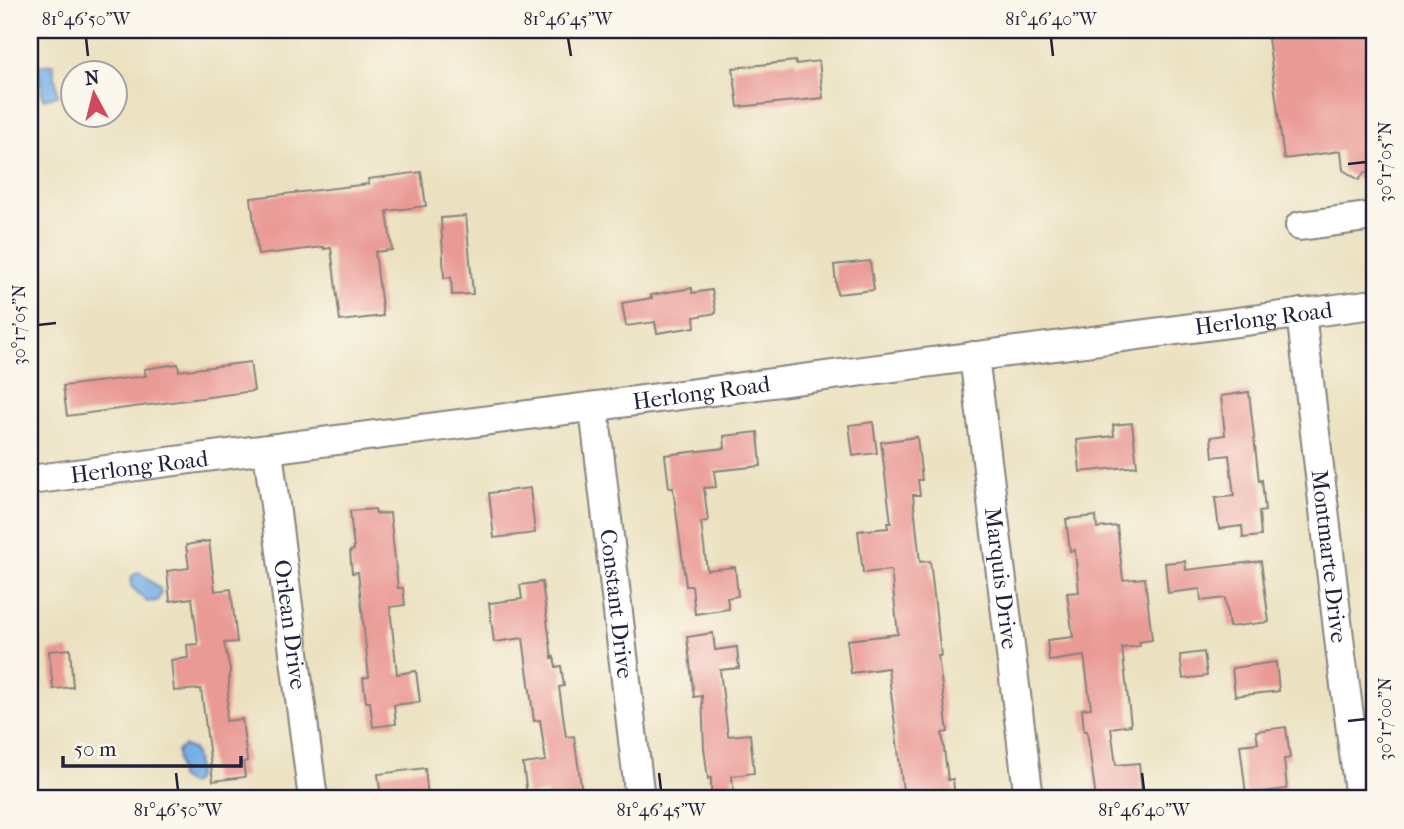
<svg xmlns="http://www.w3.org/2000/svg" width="1404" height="829" font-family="'IM FELL French Canon',serif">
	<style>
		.water { fill: #74afe5; stroke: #4b6890; stroke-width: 2 }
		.building { fill: #ea9a95 }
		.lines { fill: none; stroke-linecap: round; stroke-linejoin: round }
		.minor-casing { stroke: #86827e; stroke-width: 32 }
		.minor { stroke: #fff; stroke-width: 28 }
		.ticks { fill: none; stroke: #22223b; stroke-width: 2.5 }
		.labels { text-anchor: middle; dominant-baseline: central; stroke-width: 6; stroke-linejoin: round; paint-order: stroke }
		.street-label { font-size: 23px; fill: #22223b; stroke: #fbf7ec }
		.neatline { fill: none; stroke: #22223b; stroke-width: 2.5 }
		.ticks-label { font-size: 18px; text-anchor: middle; fill: #22223b }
	</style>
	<rect width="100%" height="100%" fill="#fbf7ec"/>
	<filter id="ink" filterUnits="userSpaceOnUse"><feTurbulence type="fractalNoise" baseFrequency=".0143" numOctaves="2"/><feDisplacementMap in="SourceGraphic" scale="14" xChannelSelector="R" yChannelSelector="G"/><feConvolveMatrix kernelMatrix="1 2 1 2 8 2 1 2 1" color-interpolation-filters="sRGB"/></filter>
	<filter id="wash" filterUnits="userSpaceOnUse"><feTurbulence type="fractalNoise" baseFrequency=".00686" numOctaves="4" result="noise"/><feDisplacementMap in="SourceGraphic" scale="28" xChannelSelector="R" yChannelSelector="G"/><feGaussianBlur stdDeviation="1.57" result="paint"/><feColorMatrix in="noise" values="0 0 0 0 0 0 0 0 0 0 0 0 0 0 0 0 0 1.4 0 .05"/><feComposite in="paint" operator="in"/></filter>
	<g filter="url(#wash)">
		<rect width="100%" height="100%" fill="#ebe1c0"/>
		<path class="water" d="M53,64L58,95L43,99L39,71L35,66Z
			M139,572L160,589L161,593L157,601L147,602L131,586L132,576Z
			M184,746L193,749C197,758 200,774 193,783L189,784L179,778L177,751Z"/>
		<g id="blocks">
			<path class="building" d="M1267,30H1374V171L1364,173L1359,180L1343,170L1341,151L1284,159Z
				M795,61L796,64L819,61L823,98L738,107L733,68Z
				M421,172L426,206L387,211L392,250L375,252L383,316L340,321L331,248L324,249V247L258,255L251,198L369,184L368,179Z
				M466,216L473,294L452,295L451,277L444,278L441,218Z
				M870,261L874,290L837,294L834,265Z
				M692,288V293L712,290L716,313L694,317L695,327L657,333L655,322L626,326L622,303L652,298L651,295Z
				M250,362L254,391L67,416L63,386L146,376L144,369L178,364L179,371Z
				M1249,392L1259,481L1262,480L1265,511L1259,512L1261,536L1243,538L1242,526L1219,529L1215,498L1234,496L1229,455L1213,457L1211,437L1225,435L1221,396Z
				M873,422L877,453L853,456L849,425Z
				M1132,423L1137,466L1080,472L1077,440L1114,436L1113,425Z
				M758,432L761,466L714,471L716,487L704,488L708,521L701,522L707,570L735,567L738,596L727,598L729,609L695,614L692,586H686L673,488H669L665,455L725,448L724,436Z
				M917,437L922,480H918L920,495H913L920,562L930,561L941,656H938L948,732L942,733L948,780L953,779L955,799H904L888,668L851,673L847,640L898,634L891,570L863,573L858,531L888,528L887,523H891L881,442Z
				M530,488L535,533L494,538L489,493Z
				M375,509L376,514L390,513L398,588H403L405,605L390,607L397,674L416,671L420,702L394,705L396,724L373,727L370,702H366L363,678L369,677L358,572L352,573L350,551L354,550L350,511Z
				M1096,516L1097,528L1117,526L1123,580L1145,578L1152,640L1139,642L1140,646L1122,648L1131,725L1111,728L1116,765L1139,763L1142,794L1097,799H1096L1087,731H1084L1082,709L1091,708L1084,656L1049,661L1047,640L1073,637L1067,593L1079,592L1075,550L1070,551L1066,519Z
				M209,541L215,591L231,589L237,642L224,643L230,669L226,721L242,719L247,761L243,762L245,777L213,781L201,689L174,691L171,660L188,658L187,645L198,644L192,598L170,601L167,571L189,568L186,545Z
				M1185,561L1186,570L1261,561L1269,622L1229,627L1225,598L1201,601L1200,589L1168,593L1165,563Z
				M542,582L552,658L554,657L556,667L561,666L564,686L559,687L566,737L574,736L583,799H547V793L527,795L523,764L546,761L540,720L534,721L523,638L494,642L489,603L522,599L520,585Z
				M713,633L715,650L737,647L739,668L720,670L728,736L750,734L754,773L732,776L734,799H711V778L708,779L704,748L702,696L694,697L687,637Z
				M70,649L73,687L53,689L49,651Z
				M1204,652L1207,676L1183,679L1180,655Z
				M1276,662L1279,691L1235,696L1232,668Z
				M1286,727L1290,758L1284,759L1287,789L1246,794L1240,745L1258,743L1256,731Z
				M425,768L428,798L381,799L378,774Z"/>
		</g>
	</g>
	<g filter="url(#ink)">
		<use href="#blocks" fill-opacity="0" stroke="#86827e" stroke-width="2"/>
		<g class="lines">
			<g class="minor-casing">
				<g id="minor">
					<path d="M1300,226L1374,216"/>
					<path id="s1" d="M1301,313L1341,655L1360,799"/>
					<path id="s2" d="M974,356L1029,799"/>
					<path id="s3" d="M594,409L640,799"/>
					<path id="s4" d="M268,451L313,799"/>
					<path id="s5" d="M30,480C478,425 926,360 1374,304"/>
				</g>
			</g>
			<use href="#minor" class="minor"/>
		</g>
	</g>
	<path class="ticks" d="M86,38L88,56M568,38L571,56M1051,38L1053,56M1348,164L1366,162M38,325L56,323M1348,721L1366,719M176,773L178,790M659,773L661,790M1142,773L1144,790"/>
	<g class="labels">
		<g class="street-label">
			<text stroke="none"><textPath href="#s5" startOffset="1244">Herlong Road</textPath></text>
			<text stroke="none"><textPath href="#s5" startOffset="677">Herlong Road</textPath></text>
			<text stroke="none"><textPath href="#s5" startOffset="110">Herlong Road</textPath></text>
			<text stroke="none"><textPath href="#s1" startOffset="245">Montmarte Drive</textPath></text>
			<text stroke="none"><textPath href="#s2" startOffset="224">Marquis Drive</textPath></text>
			<text stroke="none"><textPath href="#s3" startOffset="196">Constant Drive</textPath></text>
			<text stroke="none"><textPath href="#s4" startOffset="175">Orlean Drive</textPath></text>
		</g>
	</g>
	<rect width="1404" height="829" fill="none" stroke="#fbf7ec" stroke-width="77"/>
	<g transform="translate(94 94) rotate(353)"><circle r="33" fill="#fbf7ec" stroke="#a4a2a5" stroke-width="2"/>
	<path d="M0-5L12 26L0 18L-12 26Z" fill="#d1495b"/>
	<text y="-10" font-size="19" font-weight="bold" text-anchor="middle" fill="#22223b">N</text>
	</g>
	<path d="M63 756v10h178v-10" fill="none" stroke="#22223b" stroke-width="3.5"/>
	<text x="74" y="756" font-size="21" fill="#22223b" stroke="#fbf7ec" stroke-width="5" paint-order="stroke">50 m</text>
	<rect x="38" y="38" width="1328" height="752" class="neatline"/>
	<g class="ticks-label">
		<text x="86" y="25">81°46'50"W</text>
		<text x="568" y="25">81°46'45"W</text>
		<text x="1051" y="25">81°46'40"W</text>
		<text transform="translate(1385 162) rotate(-90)" y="6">30°17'05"N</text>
		<text transform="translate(19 325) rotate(-90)" y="6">30°17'05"N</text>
		<text transform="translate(1385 719) rotate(-90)" y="6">30°17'00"N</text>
		<text x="178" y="816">81°46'50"W</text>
		<text x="661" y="816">81°46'45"W</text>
		<text x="1144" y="816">81°46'40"W</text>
	</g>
</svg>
